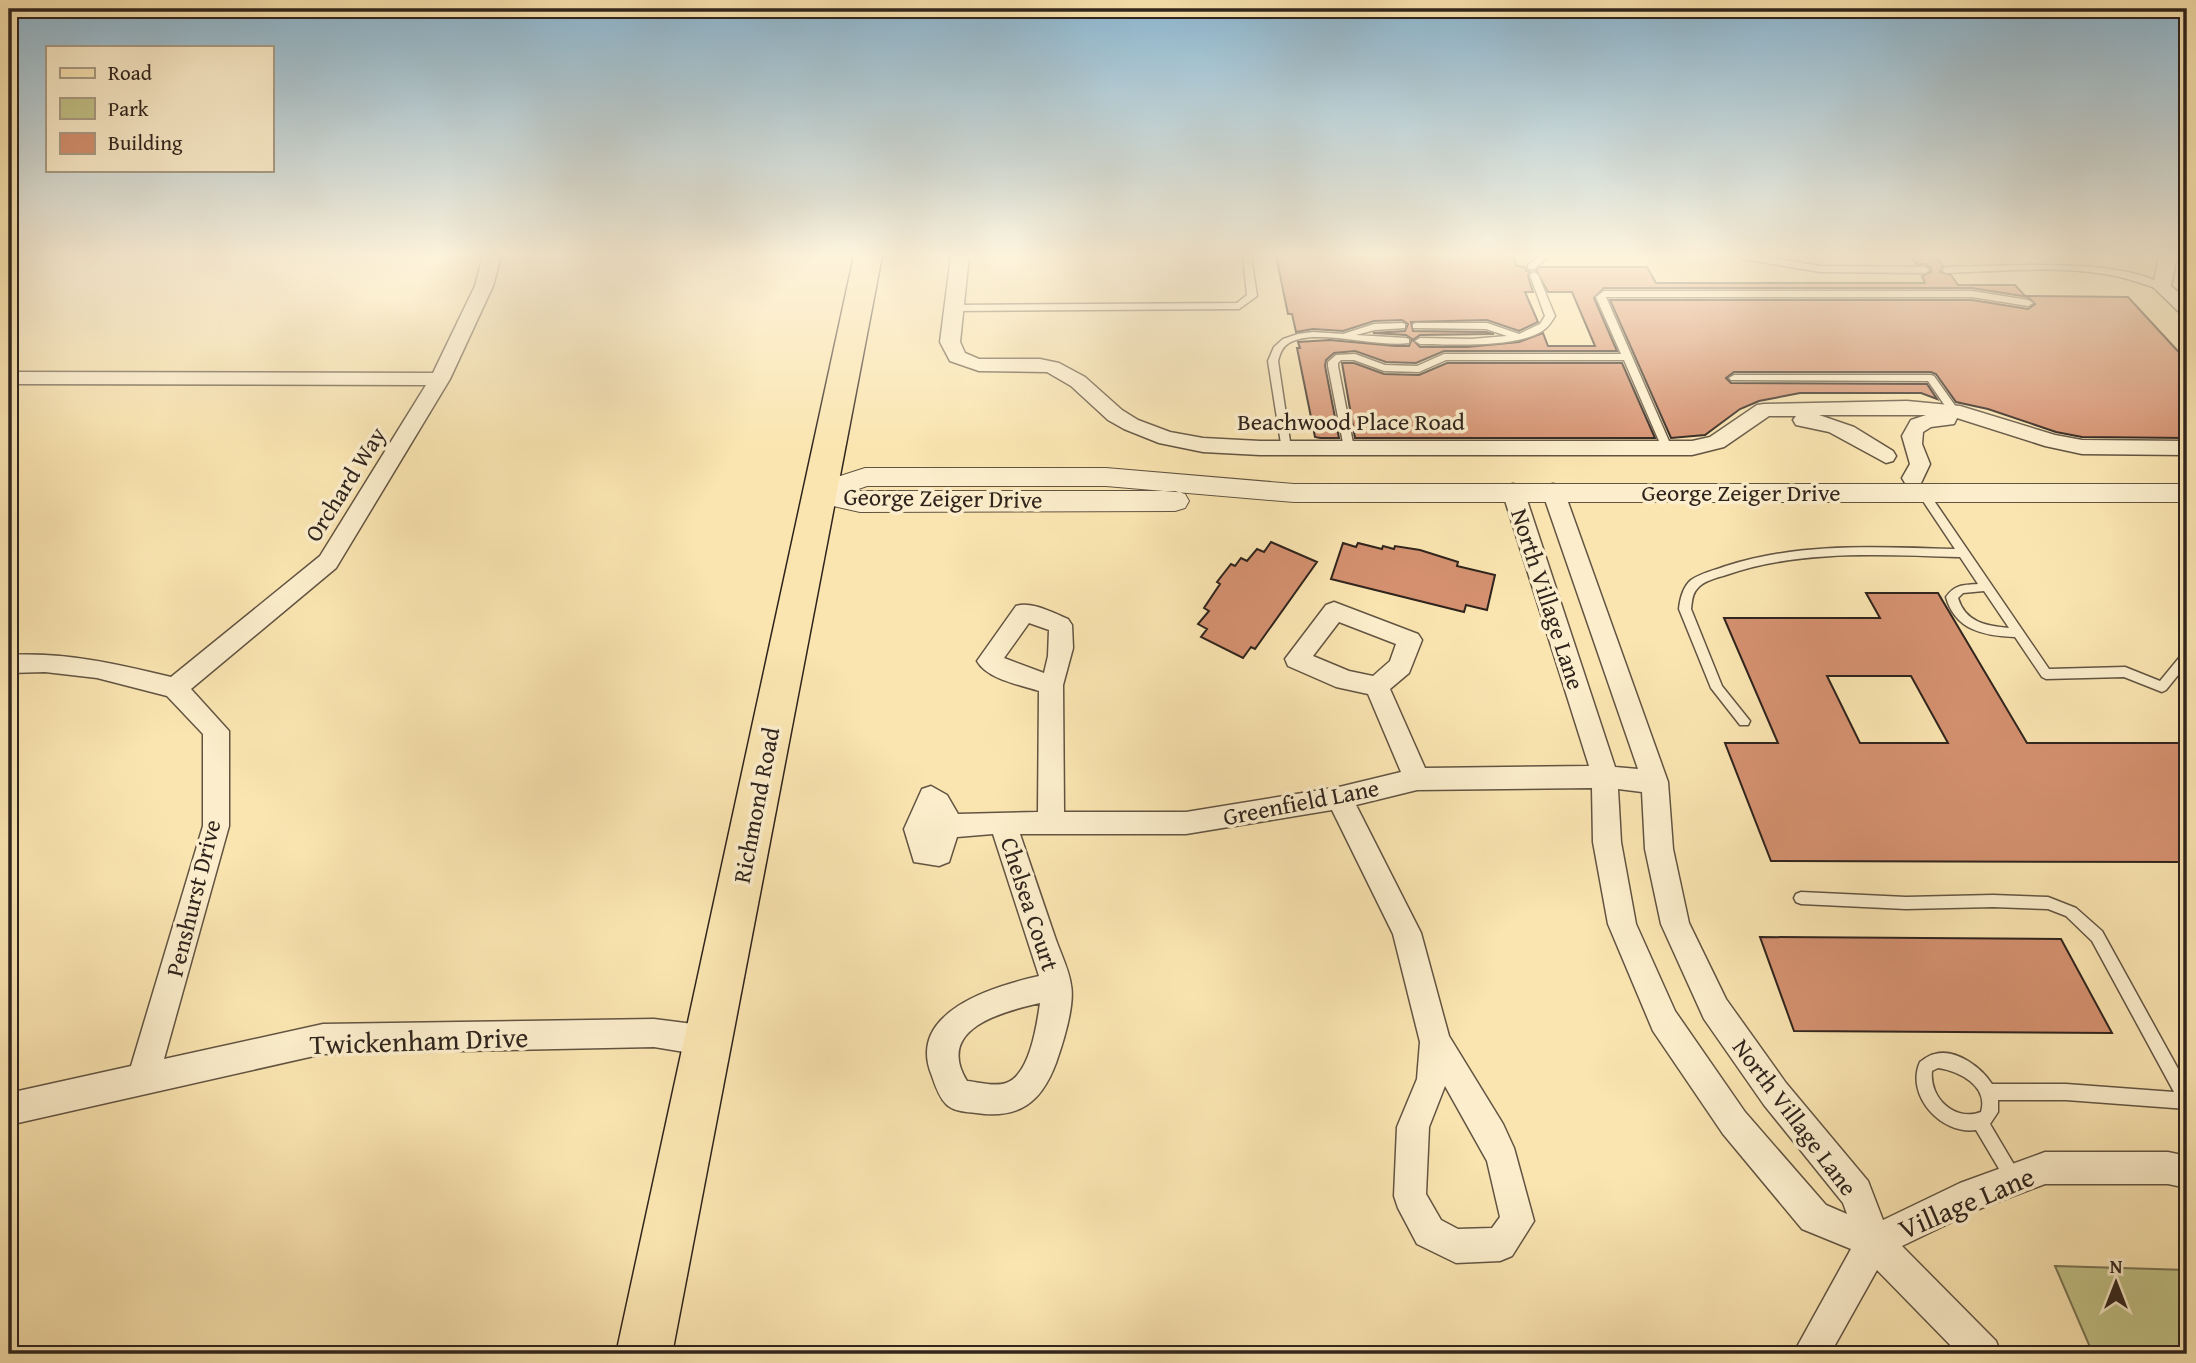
<svg xmlns="http://www.w3.org/2000/svg" width="2196" height="1363" font-family="'Gentium Book Plus',serif">
	<style>
		.green { fill: #c2c388; stroke: #787452; stroke-width: 2 }
		.building { fill: #d59170; stroke: #2f241d; stroke-width: 2; fill-rule: evenodd }
		.lines { fill: none; stroke-linecap: round; stroke-linejoin: round }
		.service-casing { stroke: #625442; stroke-width: 3 }
		.minor-casing { stroke: #625442; stroke-width: 3 }
		.tertiary-casing { stroke: #625442; stroke-width: 2 }
		.primary-casing { stroke: #2f241d; stroke-width: 3 }
		.service { fill: #fceecc; fill-rule: evenodd }
		.minor { fill: #fceecc; fill-rule: evenodd }
		.tertiary { fill: #fceecc; fill-rule: evenodd }
		.primary { fill: #fae5b1; fill-rule: evenodd }
		.labels { text-anchor: middle; dominant-baseline: central; stroke-width: 7; stroke-linejoin: round; paint-order: stroke }
		.street-label { font-size: 24px; fill: #2f241d; stroke: #fceecc }
		.near-street-label { font-size: 28px; fill: #2f241d; stroke: #fceecc }
	</style>
	<rect width="100%" height="100%" fill="#fae5b1"/>
	<filter id="stains"><feTurbulence type="fractalNoise" baseFrequency=".00286" numOctaves="4"/><feColorMatrix values="0 0 0 0 .2 0 0 0 0 .09 0 0 0 0 .02 0 0 0 .5 -.17"/></filter>
	<radialGradient id="worn" r=".72"><stop offset=".6" stop-color="#630" stop-opacity="0"/><stop offset="1" stop-color="#630" stop-opacity=".3"/></radialGradient>
	<path class="green" d="M2055,1266L2187,1270V1354H2093Z"/>
	<path class="building" d="M1276,256H1513L1517,266L1525,267L1526,271L1530,272L1528,276L1533,292H1525L1538,322L1519,331L1487,320L1411,322L1413,331L1486,332L1494,334L1420,335L1413,340L1420,347H1467L1519,342L1543,333L1548,346H1595L1572,292H1548L1536,270L1540,267H1647L1656,283H1925L1922,276L1931,272V268L1925,264H1916L1911,256H1935L1943,266L1940,272L1951,275L1958,285H2015L2025,296L2128,297L2187,361V438L2082,437L2056,432L1988,409L1956,402L1936,374L1931,372H1734L1726,378L1731,383L1927,384L1937,399L1921,393H1800L1759,401L1740,409L1705,435L1671,438L1610,300H1972L2028,309L2035,304L2028,297L1972,288H1604L1594,298L1617,351H1444L1416,363L1386,362L1355,351L1334,353L1326,360L1325,366L1339,438H1320L1315,437L1297,348H1300L1298,342L1330,340L1396,346H1409L1412,339L1406,335L1373,333L1405,331L1408,324L1402,320L1374,321L1343,331L1313,329L1296,332L1292,314H1288Z
		M1342,363H1354L1384,374L1419,375L1447,363H1622L1655,438H1355Z
		M1271,542L1317,562L1255,649L1251,647L1243,658L1201,637L1207,629L1198,624L1209,611L1204,608L1220,584L1217,582L1231,564L1235,566L1241,558L1247,561L1257,549L1264,552Z
		M1343,543L1356,547L1358,543L1382,549L1383,546L1394,549L1395,546L1420,550L1458,562L1457,566L1495,575L1487,610L1466,605L1464,612L1331,579Z
		M1866,593H1938L2027,743H2187V862L1771,861L1725,743H1778L1724,618H1880ZM1827,676H1911L1948,743H1860Z
		M1760,937L2061,939L2112,1033L1794,1031Z"/>
	<g class="lines">
		<g class="service-casing">
			<path id="service" d="M1243,256H1251L1257,296L1239,309L954,311L949,308L954,305L1237,303L1247,295Z
				M1539,256H1549L1534,269H1528V265Z
				M1738,256H1759L1820,266L1925,267L1929,270L1925,273L1820,272L1742,259Z
				M2028,265C2066,265 2135,265 2167,287L2162,290C2146,285 2131,279 2115,276C2060,265 2002,271 1946,273L1942,270L1946,267Z
				M1534,272L1538,275L1555,316C1552,321 1549,326 1545,329C1519,349 1452,344 1420,344L1415,341L1420,338L1471,339L1507,336L1486,329L1413,328V324L1416,323H1487L1519,334L1540,324L1545,316L1530,275Z
				M1604,291H1972L2028,300L2033,303L2028,306L1972,297H1606L1672,448L1671,450L1667,451L1662,448L1624,360H1446L1419,372L1384,371L1354,360H1341L1338,363V366L1354,448L1349,451L1344,448L1328,366V362L1336,355L1355,354L1385,365L1417,366L1444,354H1621L1596,297Z
				M1402,323L1405,324V328L1375,330L1356,335L1406,338L1409,339V343C1377,348 1315,327 1289,343C1282,347 1280,354 1278,361L1291,448L1286,451L1282,450L1268,361L1274,347L1283,339L1298,334L1313,332L1343,334L1374,324Z
				M1734,375H1931L1934,376L1959,411L1958,413H1950L1928,381L1731,380L1729,378Z
				M1922,488L1926,489L2049,669L2125,667L2160,681L2183,653L2187,651V664L2166,690L2162,692L2124,677L2046,679L2042,677L2015,637C1984,636 1955,630 1946,597C1955,584 1964,585 1978,584L1960,557C1881,555 1802,549 1726,575C1716,578 1703,581 1697,589C1692,594 1692,602 1691,609L1722,686L1750,721L1748,725H1740L1711,688L1679,609C1680,599 1683,587 1691,580C1701,573 1715,570 1726,566C1801,542 1878,547 1955,549L1917,492ZM1984,591L2009,628C1986,626 1965,622 1958,598L1963,593Z
				M1801,892L1906,897L1993,895L2048,897L2076,908L2102,931L2187,1085V1109L2066,1100H1998V1112L1990,1124L2022,1178L2020,1184L2014,1186L2008,1184L1976,1130C1941,1135 1905,1095 1920,1062C1924,1059 1929,1055 1935,1054C1956,1048 1982,1068 1992,1084H2066L2174,1092L2092,941L2066,916L2048,909L1993,907L1906,909L1801,904L1796,902L1794,898L1796,894ZM1938,1068C1959,1071 1989,1086 1981,1112C1955,1122 1929,1098 1932,1071Z"/>
		</g>
		<g class="minor-casing">
			<path id="minor" d="M483,256H501L493,286L450,379L336,568L191,689L229,731V826L164,1059L323,1024L654,1019L709,1026L720,1031L724,1041L720,1051L709,1056L654,1047L323,1054L9,1125V1093L131,1066L203,826V734L167,696L97,678L45,672L9,673V655C65,652 117,664 171,677L320,556L426,385L9,384V372L433,373L475,286Z
				M951,256H969L960,342L965,353L979,359H1040L1059,363L1085,377L1122,410L1138,420L1170,432L1203,438L1260,441H1692L1710,437L1757,405L1764,404L1907,401L1960,406L2055,435L2082,440L2187,441V455L2082,454L2045,446L1957,418L1954,424L1931,427L1923,432L1922,444L1930,464L1921,483H1905L1902,478L1910,464L1902,436L1911,420L1926,415H1819L1854,427L1893,451L1896,456L1893,461L1886,463L1829,432L1796,425L1793,420L1796,416H1769L1724,447L1692,455H1260L1203,452L1159,443L1124,429L1108,420L1071,386L1047,372L979,371L950,361L940,342Z
				M2159,256H2177L2171,286L2187,300V314L2180,313L2153,287Z
				M1513,484L1521,486L1524,491L1615,767L1638,769L1542,491L1545,486L1553,484L1561,486L1564,491L1668,782L1673,849L1689,923L1726,999L1786,1083L1868,1181L1883,1220L1960,1183L2045,1152H2168L2187,1156V1188L2168,1184H2045L1979,1209L1902,1246L1996,1341L2001,1354H1959L1877,1270L1830,1354H1793L1851,1249L1802,1229L1723,1134L1653,1031L1608,924L1593,842L1592,788L1417,790L1356,805L1421,933L1449,1036L1503,1124L1514,1148L1534,1221L1512,1256L1500,1261L1456,1263L1417,1244L1398,1208L1394,1196L1397,1127L1417,1079L1420,1042L1393,934L1332,810L1186,834H1020C1032,870 1044,905 1056,940C1061,954 1069,970 1071,985C1075,1005 1063,1043 1056,1063C1041,1103 1019,1119 976,1113C966,1112 952,1111 946,1104C939,1097 935,1085 932,1076C905,1012 994,986 1039,976L993,834L957,837L949,862L939,866L914,862L904,829L922,789L931,786L947,795L958,814L1038,812L1039,691C1020,685 987,679 977,661L1016,606C1032,601 1053,613 1068,619L1072,625L1073,648L1063,685L1064,812H1186L1339,787L1401,772L1368,694L1336,687L1288,666L1285,659L1326,605L1334,602L1418,634L1422,640L1409,673L1390,689L1425,768L1589,766L1502,491L1505,486ZM1339,622L1396,644L1390,661L1373,676L1349,671L1313,656ZM1029,623L1049,630L1048,656L1044,673L1004,658ZM1618,789L1642,792L1645,849L1661,924L1704,1019L1764,1105L1843,1203L1847,1214L1826,1205L1745,1112L1675,1011L1636,924L1621,842ZM1040,1003C1037,1024 1030,1075 1006,1083C994,1087 978,1082 967,1081C935,1029 1001,1012 1040,1003ZM1445,1086L1487,1161L1500,1217L1492,1228L1458,1229L1441,1220L1426,1194L1429,1127Z"/>
		</g>
		<g class="tertiary-casing">
			<path id="tertiary" d="M865,468H1106L1294,484H2187V502H1294L1106,486H867L853,491H1175L1185,494L1189,501L1185,508L1175,511L860,512L811,501L805,493L809,486Z"/>
		</g>
		<g class="primary-casing">
			<path id="primary" d="M854,256H882L672,1354H616Z"/>
		</g>
		<use href="#service" class="service"/>
		<use href="#minor" class="minor"/>
		<use href="#tertiary" class="tertiary"/>
		<use href="#primary" class="primary"/>
	</g>
	<linearGradient id="sky" x2="0" y2="1"><stop stop-color="#8bb8d4"/><stop offset="0.57" stop-color="#fdf3dc"/><stop offset="1" stop-color="#fdf3dc" stop-opacity="0"/></linearGradient>
	<rect width="2196" height="447" fill="url(#sky)"/>
	<g class="labels">
		<g class="street-label">
			<text x="1351" y="421">Beachwood Place Road</text>
			<text transform="translate(345 484) rotate(-58)">Orchard Way</text>
			<text x="1741" y="492">George Zeiger Drive</text>
			<text transform="translate(943 498) rotate(1)">George Zeiger Drive</text>
			<text transform="translate(1548 599) rotate(72)">North Village Lane</text>
			<text transform="translate(1301 802) rotate(-11)">Greenfield Lane</text>
			<text transform="translate(756 805) rotate(-79)">Richmond Road</text>
			<text transform="translate(193 898) rotate(-76)">Penshurst Drive</text>
			<text transform="translate(1030 904) rotate(72)">Chelsea Court</text>
			<text transform="translate(1795 1117) rotate(53)">North Village Lane</text>
		</g>
		<g class="near-street-label">
			<text transform="translate(419 1040) rotate(-2)">Twickenham Drive</text>
			<text transform="translate(1966 1202) rotate(-23)">Village Lane</text>
		</g>
	</g>
	<rect width="2196" height="1363" fill="none" stroke="#fae5b1" stroke-width="35"/>
	<rect x="10" y="10" width="2175" height="1342" fill="none" stroke="#2f241d" stroke-width="3.5"/>
	<rect x="18" y="18" width="2161" height="1328" fill="none" stroke="#2f241d" stroke-width="2"/>
	<rect x="46" y="46" width="228" height="126" fill="#fceecc" stroke="#aa9d86" stroke-width="2"/>
	<rect x="60" y="68" width="35" height="10" fill="#fae5b1" stroke="#aa9d86" stroke-width="2"/>
	<text x="108" y="80" font-size="21" fill="#2f241d">Road</text>
	<rect x="60" y="98" width="35" height="21" fill="#c2c388" stroke="#aa9d86" stroke-width="2"/>
	<text x="108" y="116" font-size="21" fill="#2f241d">Park</text>
	<rect x="60" y="133" width="35" height="21" fill="#d59170" stroke="#aa9d86" stroke-width="2"/>
	<text x="108" y="150" font-size="21" fill="#2f241d">Building</text>
	<g transform="translate(2116 1283)" stroke="#fceecc" stroke-width="5" paint-order="stroke">
	<path d="M0-5L12 26L0 18L-12 26Z" fill="#2f241d"/>
	<text y="-10" font-size="19" font-weight="bold" text-anchor="middle" fill="#2f241d">N</text>
	</g>
	<rect width="100%" height="100%" filter="url(#stains)"/>
	<rect width="100%" height="100%" fill="url(#worn)"/>
</svg>
